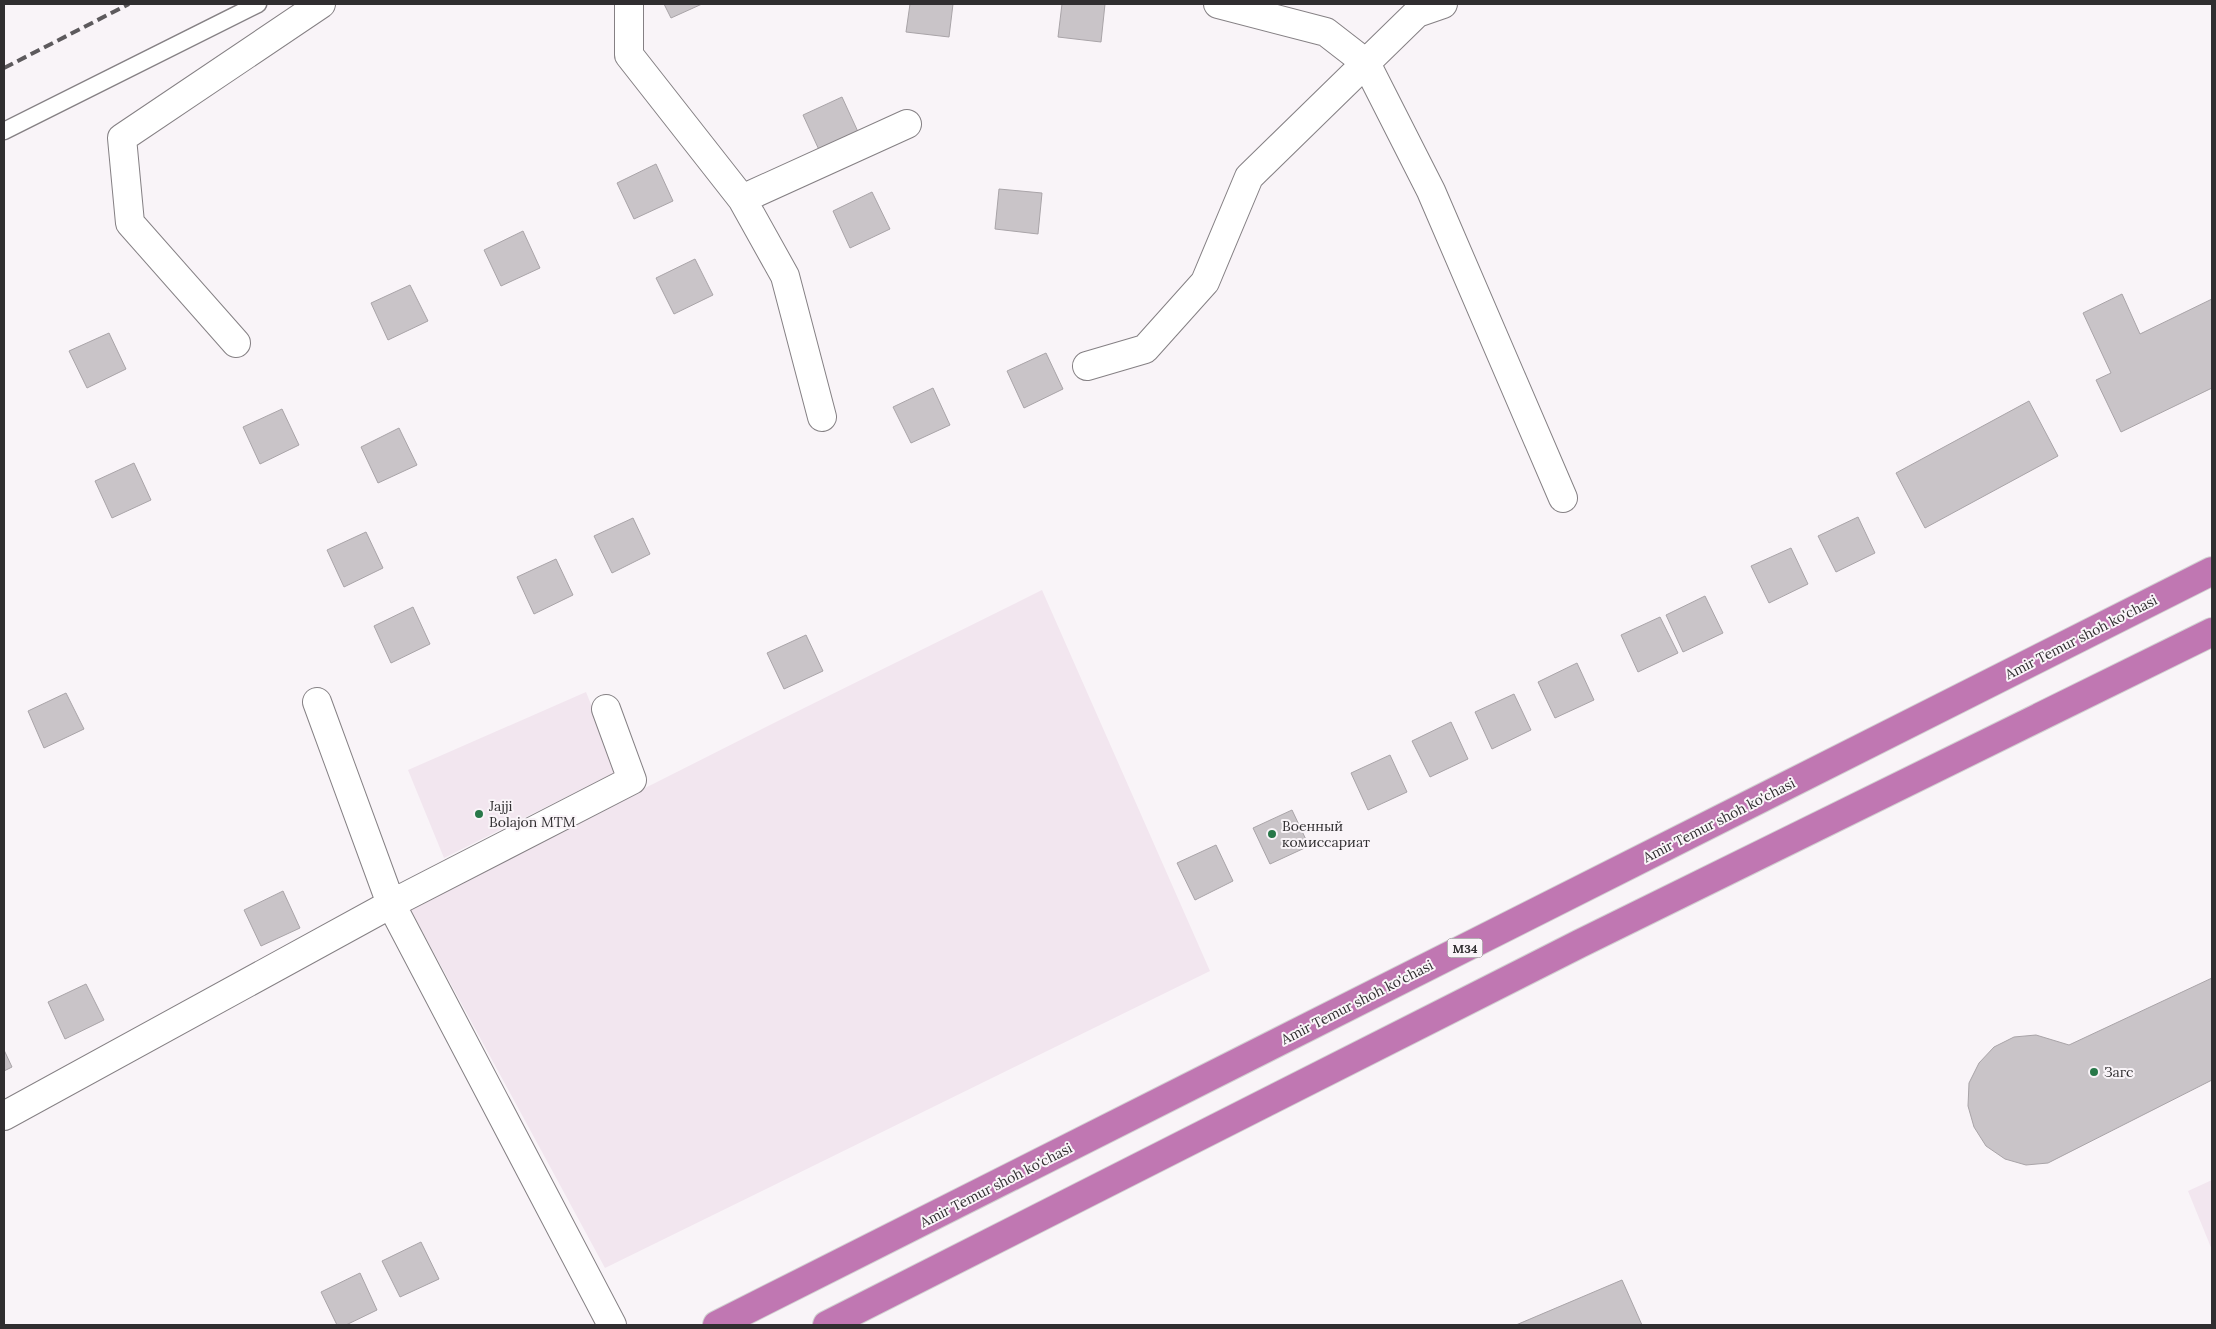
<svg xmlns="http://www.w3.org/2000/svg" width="2216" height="1329" font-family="Lora,serif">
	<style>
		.built { fill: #f2e6ef }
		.building { fill: #c9c4c8; stroke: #a9a4a8 }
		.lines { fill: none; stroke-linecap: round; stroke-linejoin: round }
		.lane-casing { stroke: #858084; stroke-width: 19 }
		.street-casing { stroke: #858084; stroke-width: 30 }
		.highway-casing { stroke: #d1d1d1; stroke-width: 30 }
		.lane { stroke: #fff; stroke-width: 16 }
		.street { stroke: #fff; stroke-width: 28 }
		.highway { stroke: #c077b2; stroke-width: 28 }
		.rail { stroke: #5d5a5d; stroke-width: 4; stroke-dasharray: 10 5; stroke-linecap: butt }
		.poi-dot { fill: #287849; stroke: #f9f4f8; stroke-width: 2 }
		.labels { text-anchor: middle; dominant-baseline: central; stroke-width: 4; stroke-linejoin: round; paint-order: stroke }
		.shield { fill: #f9f4f8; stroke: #6c696c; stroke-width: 1 }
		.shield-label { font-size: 12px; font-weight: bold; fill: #302e30 }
		.street-label { font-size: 14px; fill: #302e30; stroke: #f9f4f8 }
		.poi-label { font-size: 14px; fill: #302e30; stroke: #f9f4f8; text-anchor: start }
	</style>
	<rect width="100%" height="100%" fill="#f9f4f8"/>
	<path class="built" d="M1042,590L1210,971L605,1268L409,907L784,718Z
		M586,692L618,771L444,858L408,770Z
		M2212,1180V1250L2188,1191Z"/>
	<path class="building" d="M664,4H702L671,18Z
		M910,4H953L949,37L906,32Z
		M1062,4H1105L1101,42L1058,37Z
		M842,97L859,134L820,152L803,115Z
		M656,164L673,201L634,219L617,183Z
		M999,189L1042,193L1038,234L995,229Z
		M872,192L890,229L850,248L833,211Z
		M523,231L540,268L501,286L484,250Z
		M695,259L713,295L674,314L656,278Z
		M410,285L428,321L388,340L371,303Z
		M2122,294L2140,334L2212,299V388L2121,432L2096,380L2111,373L2083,313Z
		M109,333L126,369L87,388L69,351Z
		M1046,353L1063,389L1024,408L1007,371Z
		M933,388L950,425L911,443L893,407Z
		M2029,401L2058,456L1925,528L1896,473Z
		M282,409L299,445L260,464L243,427Z
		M399,428L417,465L378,483L361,447Z
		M134,463L151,500L112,518L95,481Z
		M1858,517L1875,553L1836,572L1818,536Z
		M633,518L650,554L612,573L594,536Z
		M366,532L383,568L344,587L327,550Z
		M1791,548L1808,584L1769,603L1751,566Z
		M556,559L573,595L534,614L517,577Z
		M1705,596L1723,633L1683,652L1666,615Z
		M413,607L430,644L391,663L374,626Z
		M1660,617L1678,653L1638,672L1621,635Z
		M806,635L823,671L784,689L767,653Z
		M1577,663L1594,700L1555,718L1538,682Z
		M66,693L84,729L44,748L28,711Z
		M1514,694L1531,730L1492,749L1475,712Z
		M1451,722L1468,759L1430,777L1412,741Z
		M1390,755L1407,792L1368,810L1351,773Z
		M1292,810L1309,846L1270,864L1253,828Z
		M1216,845L1233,881L1195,900L1177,863Z
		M283,891L300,928L261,946L244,910Z
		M2212,978V1080L2048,1163L2026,1165L2005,1159L1986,1146L1974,1127L1968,1106L1969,1083L1979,1063L1994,1047L2014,1037L2036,1035L2069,1045Z
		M86,984L104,1020L65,1039L48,1002Z
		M4,1050L12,1067L4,1071Z
		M421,1242L439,1279L400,1297L382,1261Z
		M360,1273L377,1310L346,1325H337L321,1292Z
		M1622,1280L1642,1325H1516Z"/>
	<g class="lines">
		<g class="lane-casing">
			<path id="lane" d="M4,131L258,4"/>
		</g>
		<g class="street-casing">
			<path id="street" d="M629,4V55L742,199L785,276L822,417
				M1218,4L1326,32L1366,63L1431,191L1563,498
				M742,199L907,124
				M236,343L130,223L122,138L321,4
				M1087,366L1145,349L1205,282L1249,177L1417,13L1443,4
				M317,702L391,904L612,1325
				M4,1116L391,904L632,780L606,709"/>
		</g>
		<g class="highway-casing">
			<path id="highway" d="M717,1325L2212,571
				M827,1325L1579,944L2212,632"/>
		</g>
		<use href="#lane" class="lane"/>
		<use href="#street" class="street"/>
		<use href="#highway" class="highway"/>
		<path class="rail" d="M4,68L129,4"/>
	</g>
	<g class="poi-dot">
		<circle cx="479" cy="814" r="5"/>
		<circle cx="1272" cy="834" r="5"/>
		<circle cx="2094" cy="1072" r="5"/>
	</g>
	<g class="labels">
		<rect class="shield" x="1447.5" y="938.5" width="35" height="19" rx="4"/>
		<g class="shield-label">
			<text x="1465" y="948">M34</text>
		</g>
		<g class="street-label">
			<text transform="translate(2081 637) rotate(-27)">Amir Temur shoh ko'chasi</text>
			<text transform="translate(1719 820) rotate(-27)">Amir Temur shoh ko'chasi</text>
			<text transform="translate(1357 1002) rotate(-27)">Amir Temur shoh ko'chasi</text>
			<text transform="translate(996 1185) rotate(-27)">Amir Temur shoh ko'chasi</text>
		</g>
		<g class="poi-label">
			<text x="489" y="806">Jajji<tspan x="489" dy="16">Bolajon MTM</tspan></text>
			<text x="1282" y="826">Военный<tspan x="1282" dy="16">комиссариат</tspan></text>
			<text x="2104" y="1072">Загс</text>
		</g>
	</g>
	<rect width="2216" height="1329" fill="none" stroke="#302e30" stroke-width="10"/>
</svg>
